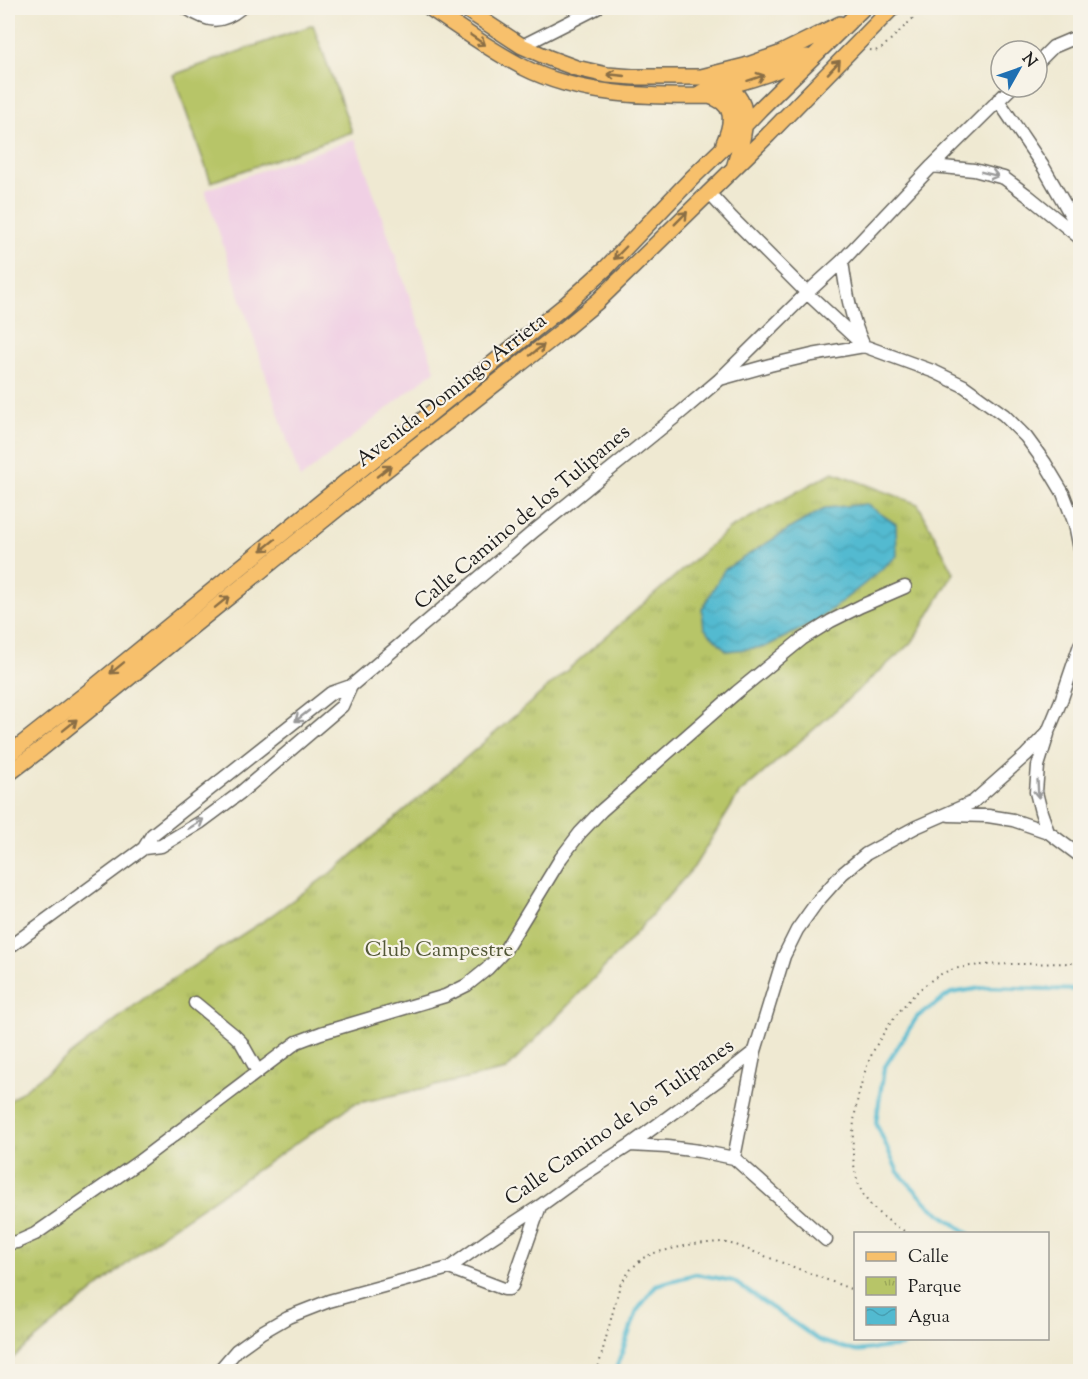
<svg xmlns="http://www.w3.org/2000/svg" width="1088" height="1379" font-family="'Sorts Mill Goudy',serif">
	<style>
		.built { fill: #f0d0e4 }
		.green { fill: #b7c568; stroke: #6a7042; stroke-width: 1.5 }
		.park { fill: url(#park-tufts); stroke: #6a7042; stroke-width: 1.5 }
		.water { fill: url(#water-waves); stroke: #376b76; stroke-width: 1.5 }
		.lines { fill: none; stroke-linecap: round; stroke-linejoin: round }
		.stream { stroke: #52bad0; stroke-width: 4 }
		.minor-casing { stroke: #66645c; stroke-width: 15 }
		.major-casing { stroke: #66645c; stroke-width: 18 }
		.path { stroke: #66645c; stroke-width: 2; stroke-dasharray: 1.5 4.5; stroke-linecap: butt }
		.minor { stroke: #fff; stroke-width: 12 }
		.major { stroke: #f7c06c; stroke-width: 15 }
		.oneway { stroke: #8a6e44 }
		.oneway2 { stroke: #999 }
		.labels { text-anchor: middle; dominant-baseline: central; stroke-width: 4.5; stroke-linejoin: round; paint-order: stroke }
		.street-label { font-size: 21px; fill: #1c1c1c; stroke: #f7f3e8 }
		.park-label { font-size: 21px; fill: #525737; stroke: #f7f3e8 }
	</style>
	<defs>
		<pattern id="park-tufts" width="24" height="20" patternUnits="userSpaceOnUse" patternTransform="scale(1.5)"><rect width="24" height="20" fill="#b7c568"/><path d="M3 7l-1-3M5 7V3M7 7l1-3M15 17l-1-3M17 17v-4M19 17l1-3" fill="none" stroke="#9da95a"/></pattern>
		<pattern id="water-waves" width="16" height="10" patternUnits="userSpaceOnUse" patternTransform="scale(1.5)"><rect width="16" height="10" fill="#52bad0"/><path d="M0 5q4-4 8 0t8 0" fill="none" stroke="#479fb2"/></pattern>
	</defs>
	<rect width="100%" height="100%" fill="#f7f3e8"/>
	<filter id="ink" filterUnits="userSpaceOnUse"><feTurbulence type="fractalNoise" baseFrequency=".0167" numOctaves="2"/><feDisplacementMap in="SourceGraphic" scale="12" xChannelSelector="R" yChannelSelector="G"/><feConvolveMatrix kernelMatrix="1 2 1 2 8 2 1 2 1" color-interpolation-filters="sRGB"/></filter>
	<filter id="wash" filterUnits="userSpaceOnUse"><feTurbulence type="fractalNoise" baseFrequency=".008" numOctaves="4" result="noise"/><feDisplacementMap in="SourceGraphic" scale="24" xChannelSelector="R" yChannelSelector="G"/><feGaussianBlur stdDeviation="1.35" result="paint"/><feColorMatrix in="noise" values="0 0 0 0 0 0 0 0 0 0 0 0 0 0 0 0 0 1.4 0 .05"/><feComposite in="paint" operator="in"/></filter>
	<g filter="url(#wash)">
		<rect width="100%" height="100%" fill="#efe9d2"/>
		<path class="built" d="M355,139L435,370L300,479L205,190Z"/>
		<path class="green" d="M313,25L352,132L211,182L173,75Z"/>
		<path class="park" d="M833,472L918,504L954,573L913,641L828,717L739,794L694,867L619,952L506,1070L354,1104L164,1233L8,1362V1102L151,993L265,920L336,869L524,708L729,529Z"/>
		<path class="water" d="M866,504L896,524L897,556L863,585L815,622L765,647L727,651L704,628L702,609L724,570L794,526L826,508Z"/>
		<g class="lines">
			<path class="stream" d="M969,1234L931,1207L898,1172L876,1123L884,1068L917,1017L951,993L987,987L1080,990
				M615,1372L637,1311L656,1285L696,1274L733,1281L820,1341L855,1351L902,1346L923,1338"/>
		</g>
	</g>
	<g filter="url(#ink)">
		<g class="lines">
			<g class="minor-casing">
				<path id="minor" d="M186,8C208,22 220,25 241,8
					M522,46L597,8
					M1037,63L1053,47L1072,39
					M998,100L1044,168L1080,231
					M932,166L974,170L1004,178L1027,195L1080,238
					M708,192L732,218L807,293L864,346L935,372L964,386L1004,415L1026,437L1045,463L1063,493L1075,524L1080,549
					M720,379L770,365L812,355L864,346C851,319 846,291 842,261
					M1048,734L1038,766L1036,792L1041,812L1048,832L1080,856
					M949,815L988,816L1013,820L1048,832
					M144,848L161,846L201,822L240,793L342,706L351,686
					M8,948L144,848L152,835L331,693L351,686L533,532L680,413L719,380L807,293L842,261L932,166L1012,87
					M195,1003L234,1035L241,1042L258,1072
					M630,1145L667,1147L699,1151L734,1158L826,1240
					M734,1158L755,1051
					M8,1243L17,1242L35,1234L137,1163L297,1042L321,1033L445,996L467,985L487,969L505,950L561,858L580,833L601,811L737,692L802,639L831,621L861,606L905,587
					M449,1268L504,1289H509L512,1286L540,1206
					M218,1372L237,1350L262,1332L288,1317L329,1301L449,1268L488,1240L540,1206L580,1177L630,1145L717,1081L755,1051L784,956L797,930L817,902L842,874L866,854L916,827L973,802L1026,755L1048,732L1062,698L1080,645"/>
			</g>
			<g class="major-casing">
				<path id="major" d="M430,8C460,28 490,50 523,67C580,96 647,97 709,96C736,103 733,122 724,143
					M464,8L522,46L549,58L576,68L607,75L633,77H701L745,66L779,54L840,24
					M720,84C759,99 742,139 734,168
					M702,92C738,84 774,74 807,57
					M8,755L88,692L353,476L564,306L606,268L692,178L720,151L760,109L863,8
					M8,774L41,749L363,488L562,331L598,301L768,135L892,8"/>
			</g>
			<path class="path" d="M870,50L875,51L882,48L924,8
				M909,1234C891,1223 871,1211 862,1192C845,1158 854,1101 867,1066C878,1034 915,984 948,971C968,964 991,965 1012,964C1035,964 1058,963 1080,963
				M597,1372L620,1285L631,1269L643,1258L654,1253L693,1244L722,1242L736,1245L856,1291"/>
			<use href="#minor" class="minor"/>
			<use href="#major" class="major"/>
		</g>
		<defs><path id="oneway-shaft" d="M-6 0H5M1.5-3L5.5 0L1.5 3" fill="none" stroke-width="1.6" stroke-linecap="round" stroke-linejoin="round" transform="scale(1.5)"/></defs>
		<g class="oneway">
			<use href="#oneway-shaft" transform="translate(478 40) rotate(34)"/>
			<use href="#oneway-shaft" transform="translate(834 67) rotate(-47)"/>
			<use href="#oneway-shaft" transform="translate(616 75) rotate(-174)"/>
			<use href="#oneway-shaft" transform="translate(756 78) rotate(-18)"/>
			<use href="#oneway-shaft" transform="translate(681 218) rotate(-45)"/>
			<use href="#oneway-shaft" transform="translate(620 253) rotate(134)"/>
			<use href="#oneway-shaft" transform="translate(537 350) rotate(-38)"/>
			<use href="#oneway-shaft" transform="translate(384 471) rotate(-38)"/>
			<use href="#oneway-shaft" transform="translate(268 545) rotate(141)"/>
			<use href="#oneway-shaft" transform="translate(222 602) rotate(-39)"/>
			<use href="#oneway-shaft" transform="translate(117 668) rotate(141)"/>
			<use href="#oneway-shaft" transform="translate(70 725) rotate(-39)"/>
		</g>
		<g class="oneway2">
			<use href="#oneway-shaft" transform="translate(990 174) rotate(14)"/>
			<use href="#oneway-shaft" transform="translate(302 716) rotate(142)"/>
			<use href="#oneway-shaft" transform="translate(1038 789) rotate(87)"/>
			<use href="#oneway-shaft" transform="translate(196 824) rotate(-32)"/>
		</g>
	</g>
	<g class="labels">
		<g class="street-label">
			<text transform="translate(452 391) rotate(-38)">Avenida Domingo Arrieta</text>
			<text transform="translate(523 518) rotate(-40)">Calle Camino de los Tulipanes</text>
			<text transform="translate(620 1123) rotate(-35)">Calle Camino de los Tulipanes</text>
		</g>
		<g class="park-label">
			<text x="439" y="951">Club Campestre</text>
		</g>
	</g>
	<rect width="1088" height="1379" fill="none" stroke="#f7f3e8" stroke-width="30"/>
	<rect x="854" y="1232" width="195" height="108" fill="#f7f3e8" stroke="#9f9d96" stroke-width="1.5"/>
	<rect x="866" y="1252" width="30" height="9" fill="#f7c06c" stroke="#9f9d96" stroke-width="1.5"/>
	<text x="908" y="1262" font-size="18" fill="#1c1c1c">Calle</text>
	<rect x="866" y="1277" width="30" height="18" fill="url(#park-tufts)" stroke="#9f9d96" stroke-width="1.5"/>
	<text x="908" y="1292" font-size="18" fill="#1c1c1c">Parque</text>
	<rect x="866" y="1307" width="30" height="18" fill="url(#water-waves)" stroke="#9f9d96" stroke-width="1.5"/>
	<text x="908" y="1322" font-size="18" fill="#1c1c1c">Agua</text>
	<g transform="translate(1019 69) rotate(50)"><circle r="28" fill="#f7f3e8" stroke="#9f9d96" stroke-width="1.5"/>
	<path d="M0-4.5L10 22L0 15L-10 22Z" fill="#1f6fb2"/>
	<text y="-9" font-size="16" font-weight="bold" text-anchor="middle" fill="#1c1c1c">N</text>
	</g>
</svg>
